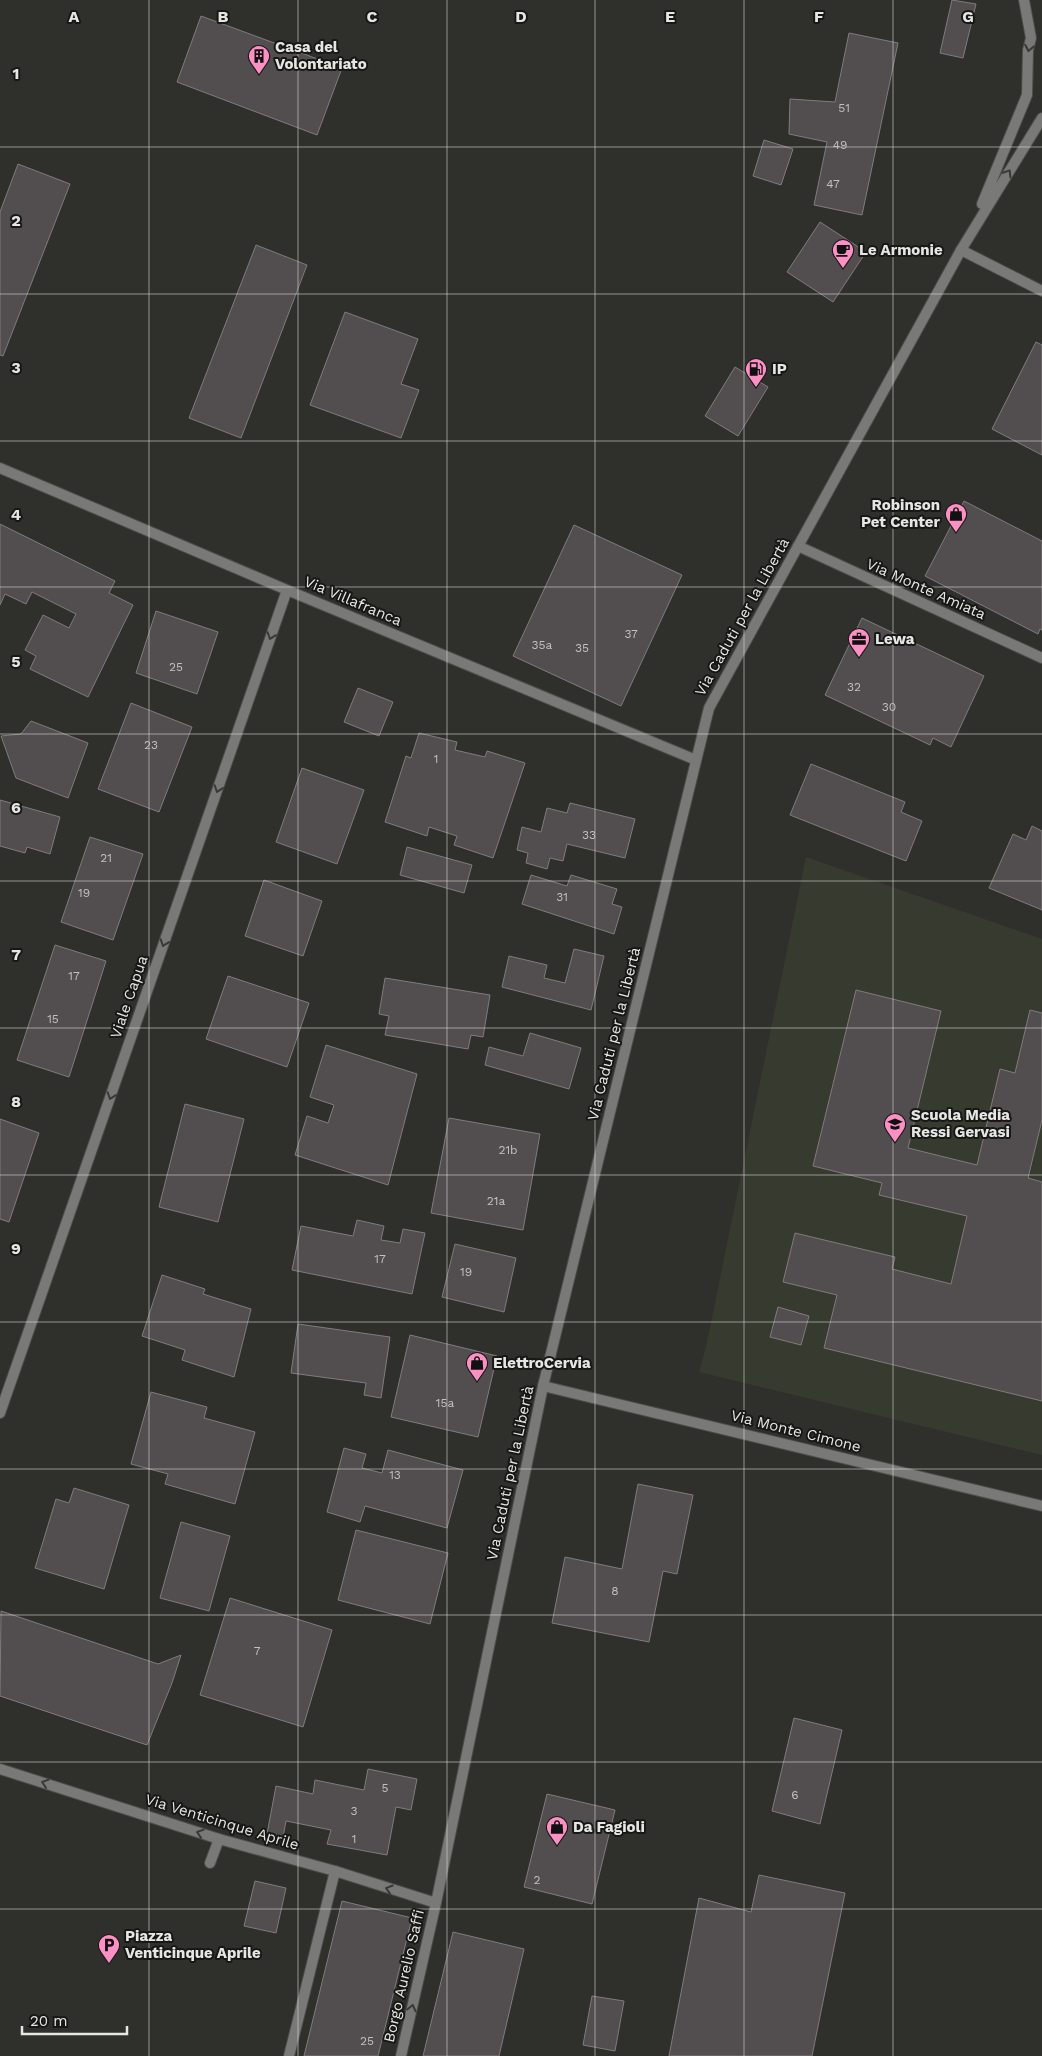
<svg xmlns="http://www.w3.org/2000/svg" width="1042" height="2056" font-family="'Work Sans',sans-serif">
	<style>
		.built { fill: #373a2f }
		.building { fill: #524d4f; stroke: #817b7d }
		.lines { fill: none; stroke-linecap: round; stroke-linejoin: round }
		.service-casing { stroke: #4c4d49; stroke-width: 12 }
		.minor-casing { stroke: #4c4d49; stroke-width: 12 }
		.tertiary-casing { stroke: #4c4d49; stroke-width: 12 }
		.service { stroke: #797977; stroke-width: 10 }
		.minor { stroke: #797977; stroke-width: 10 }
		.tertiary { stroke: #797977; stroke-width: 10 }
		.oneway { stroke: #393a38 }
		.grid { fill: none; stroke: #e6e7e4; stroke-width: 1; stroke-opacity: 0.55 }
		.labels { text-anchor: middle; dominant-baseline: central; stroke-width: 4; stroke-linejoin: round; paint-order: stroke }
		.number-label { font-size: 12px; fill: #c1c0bf }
		.poi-label { font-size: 15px; font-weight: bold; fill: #e6e7e4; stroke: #171816; text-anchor: start }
		.street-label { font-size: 15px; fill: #e6e7e4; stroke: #171816 }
		.grid-label { font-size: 16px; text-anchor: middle; font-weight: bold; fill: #e6e7e4; stroke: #171816; stroke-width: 4; stroke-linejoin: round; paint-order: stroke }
	</style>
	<rect width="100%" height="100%" fill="#2f302c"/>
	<path class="built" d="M806,857L1042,939V1455L699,1372L706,1347Z"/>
	<path class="building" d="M952,0L976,4L963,58L940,53Z
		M201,16L342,68L317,135L177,82Z
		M849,33L898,43L862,215L814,205L827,142L789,134L790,99L835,102Z
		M764,140L793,149L781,185L753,176Z
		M18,164L70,184L3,356L0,355V212Z
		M820,222L866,252L833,302L787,272Z
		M256,245L307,265L241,438L189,418Z
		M345,312L418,339L401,384L419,390L401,438L310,405Z
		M1036,342L1042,345V455L992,429Z
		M735,367L768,387L738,436L705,416Z
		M964,501L1042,541V630L1040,629L1038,634L925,576Z
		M0,524L115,581L109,593L133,605L88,697L30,669L36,656L25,650L43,615L69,628L76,614L32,592L26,604L5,594L0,605Z
		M574,525L682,575L621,706L513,656Z
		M156,611L218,632L197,694L136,673Z
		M862,618L984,676L951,747L933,738L930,745L825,695Z
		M358,688L393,702L379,736L344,722Z
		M131,703L192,727L159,812L98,789Z
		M31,721L88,743L68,798L16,778L1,736L21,734Z
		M419,733L457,742L455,750L485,757L487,751L525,763L493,858L454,845L457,836L429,827L427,836L385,822L406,756L411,758Z
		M811,764L905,802L901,812L922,821L906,861L790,815Z
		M302,768L364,790L337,864L276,842Z
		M0,800L60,817L50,854L27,847L25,853L0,846Z
		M570,803L635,819L625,858L567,844L563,861L550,858L547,869L526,863L528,853L517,850L522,827L541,832L547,808L567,813Z
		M1032,826L1042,831V910L989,888L1013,834L1026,840Z
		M90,837L143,854L113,940L61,922Z
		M407,847L472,865L464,893L400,875Z
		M531,875L567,886L571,875L617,889L612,904L622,907L614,934L522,904Z
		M264,880L322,901L303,956L245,936Z
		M55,945L106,961L69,1077L17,1060Z
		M574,949L604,956L591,1010L502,987L509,956L547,965L544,978L565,983Z
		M228,976L309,1003L287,1067L206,1039Z
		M385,978L490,995L483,1037L471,1035L468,1049L385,1035L389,1016L379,1014Z
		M856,990L941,1011L908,1148L977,1165L1000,1069L1015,1073L1030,1010L1042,1013V1120L1028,1178L1042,1182V1401L824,1348L837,1295L783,1282L795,1233L895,1257L892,1269L951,1284L967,1216L879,1195L882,1183L813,1166Z
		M530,1033L581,1048L569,1089L485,1065L489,1047L523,1056Z
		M326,1045L417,1074L388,1185L295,1155L307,1116L328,1123L334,1105L310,1097Z
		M185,1104L244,1119L218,1222L159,1207Z
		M449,1118L540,1134L523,1230L431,1213Z
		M0,1119L39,1133L9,1222L0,1219Z
		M357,1220L384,1226L381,1240L400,1243L403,1229L425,1233L412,1294L292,1270L301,1226L353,1236Z
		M455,1244L516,1258L504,1312L442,1297Z
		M162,1275L205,1289L203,1294L251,1309L234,1377L182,1360L185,1350L142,1336Z
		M778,1307L809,1316L801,1345L770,1337Z
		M298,1324L390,1337L381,1398L364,1395L366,1383L291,1373Z
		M410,1335L497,1356L478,1437L391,1417Z
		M151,1392L207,1407L204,1418L255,1432L235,1504L165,1484L168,1474L131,1464Z
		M344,1448L366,1454L362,1468L382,1473L388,1450L463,1470L447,1528L365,1506L360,1522L327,1512Z
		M638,1484L693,1495L677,1574L663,1571L649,1642L552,1623L565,1557L622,1569Z
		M74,1488L129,1505L104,1589L35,1568L56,1499L69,1503Z
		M181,1522L230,1536L209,1611L160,1598Z
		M356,1530L448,1553L430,1624L338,1600Z
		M230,1598L332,1630L303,1727L200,1695Z
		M1,1611L158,1664L181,1655L172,1683L147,1745L0,1696Z
		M794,1718L842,1730L820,1824L772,1811Z
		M368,1769L417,1779L411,1810L396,1807L387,1855L327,1844L331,1830L286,1821L283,1837L267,1834L276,1786L313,1794L315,1780L364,1790Z
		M547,1794L615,1810L592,1904L524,1887Z
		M759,1875L845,1893L812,2056H669L699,1898L751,1912Z
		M255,1881L286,1888L276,1933L244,1926Z
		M342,1901L412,1918L378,2056H304Z
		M453,1932L524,1949L499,2056H423Z
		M592,1996L624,2001L615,2051L583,2045Z"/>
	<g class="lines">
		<g class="service-casing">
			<path id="service" d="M210,1863L219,1839
				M289,2056L335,1871"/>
		</g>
		<g class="minor-casing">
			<path id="minor" d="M961,250L1042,291
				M0,468L287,590L696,760
				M798,546L1042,658
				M543,1386L1042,1506
				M0,1413L287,590"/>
		</g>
		<g class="tertiary-casing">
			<path id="tertiary" d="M982,204L1027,95L1028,50L1031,38L1024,0
				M0,1769L219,1839L335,1871L436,1903
				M401,2056L436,1903L543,1386L709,708L961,250L1042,118"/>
		</g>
		<use href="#service" class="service"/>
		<use href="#minor" class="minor"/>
		<use href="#tertiary" class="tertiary"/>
	</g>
	<defs><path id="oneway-chevron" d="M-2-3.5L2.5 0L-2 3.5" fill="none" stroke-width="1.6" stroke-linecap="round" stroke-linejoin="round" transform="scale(1.25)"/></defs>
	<g class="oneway">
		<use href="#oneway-chevron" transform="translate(1029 48) rotate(101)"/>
		<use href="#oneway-chevron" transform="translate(1008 173) rotate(-58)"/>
		<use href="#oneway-chevron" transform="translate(271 636) rotate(109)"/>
		<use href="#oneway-chevron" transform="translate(218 789) rotate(109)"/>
		<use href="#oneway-chevron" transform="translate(164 943) rotate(109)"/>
		<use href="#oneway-chevron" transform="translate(111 1096) rotate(109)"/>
		<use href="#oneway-chevron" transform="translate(45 1783) rotate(-162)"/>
		<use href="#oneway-chevron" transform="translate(200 1833) rotate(-162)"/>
		<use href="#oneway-chevron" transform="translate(389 1889) rotate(-163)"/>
		<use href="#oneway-chevron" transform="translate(412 2008) rotate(-77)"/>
	</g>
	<path class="grid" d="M149,0V2056M298,0V2056M447,0V2056M595,0V2056M744,0V2056M893,0V2056M0,147H1042M0,294H1042M0,441H1042M0,587H1042M0,734H1042M0,881H1042M0,1028H1042M0,1175H1042M0,1322H1042M0,1469H1042M0,1615H1042M0,1762H1042M0,1909H1042"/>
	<defs>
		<g id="building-pin" transform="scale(1.125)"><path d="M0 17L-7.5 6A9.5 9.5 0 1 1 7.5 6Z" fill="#fc8fc3" stroke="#171816"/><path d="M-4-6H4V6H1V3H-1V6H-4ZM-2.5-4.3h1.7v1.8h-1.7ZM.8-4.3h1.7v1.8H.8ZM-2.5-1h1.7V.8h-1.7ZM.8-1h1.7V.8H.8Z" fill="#111"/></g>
		<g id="cafe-pin" transform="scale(1.125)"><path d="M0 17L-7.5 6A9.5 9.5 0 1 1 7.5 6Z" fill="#fc8fc3" stroke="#171816"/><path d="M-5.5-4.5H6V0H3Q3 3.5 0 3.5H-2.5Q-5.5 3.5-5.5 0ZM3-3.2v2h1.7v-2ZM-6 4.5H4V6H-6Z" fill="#111"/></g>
		<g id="fuel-pin" transform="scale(1.125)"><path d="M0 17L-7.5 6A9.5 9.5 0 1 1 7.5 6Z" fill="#fc8fc3" stroke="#171816"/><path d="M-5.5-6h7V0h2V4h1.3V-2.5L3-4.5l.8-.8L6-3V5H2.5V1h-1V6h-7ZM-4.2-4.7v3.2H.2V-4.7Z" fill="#111"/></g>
		<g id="shop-pin" transform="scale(1.125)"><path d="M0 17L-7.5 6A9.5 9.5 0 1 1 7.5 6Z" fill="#fc8fc3" stroke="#171816"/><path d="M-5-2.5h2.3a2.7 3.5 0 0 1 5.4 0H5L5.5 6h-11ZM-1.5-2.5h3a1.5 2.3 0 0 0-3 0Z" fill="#111"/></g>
		<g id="office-pin" transform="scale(1.125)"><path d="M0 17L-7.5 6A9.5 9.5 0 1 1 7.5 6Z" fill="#fc8fc3" stroke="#171816"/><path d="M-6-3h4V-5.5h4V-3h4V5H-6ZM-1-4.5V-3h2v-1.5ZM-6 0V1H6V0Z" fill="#111"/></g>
		<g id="school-pin" transform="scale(1.125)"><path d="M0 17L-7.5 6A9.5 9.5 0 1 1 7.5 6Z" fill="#fc8fc3" stroke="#171816"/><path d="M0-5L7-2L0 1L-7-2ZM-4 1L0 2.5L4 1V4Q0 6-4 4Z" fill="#111"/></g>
		<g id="parking-pin" transform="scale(1.125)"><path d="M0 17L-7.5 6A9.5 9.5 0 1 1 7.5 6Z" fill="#fc8fc3" stroke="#171816"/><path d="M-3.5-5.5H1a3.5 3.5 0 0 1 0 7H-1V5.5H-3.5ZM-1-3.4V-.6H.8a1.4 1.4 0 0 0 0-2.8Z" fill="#111"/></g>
	</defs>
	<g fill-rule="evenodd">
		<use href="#building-pin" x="259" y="56"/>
		<use href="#cafe-pin" x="843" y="250"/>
		<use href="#fuel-pin" x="756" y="369"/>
		<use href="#shop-pin" x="956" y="514"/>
		<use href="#office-pin" x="859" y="639"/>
		<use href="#school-pin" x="895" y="1124"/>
		<use href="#shop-pin" x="477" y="1363"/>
		<use href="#shop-pin" x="557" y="1827"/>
		<use href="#parking-pin" x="109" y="1945"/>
	</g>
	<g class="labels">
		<g class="number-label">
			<text x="844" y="108">51</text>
			<text x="840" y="145">49</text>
			<text x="833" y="184">47</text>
			<text x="631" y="634">37</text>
			<text x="542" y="645">35a</text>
			<text x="582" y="648">35</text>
			<text x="176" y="667">25</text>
			<text x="854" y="687">32</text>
			<text x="889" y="707">30</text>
			<text x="151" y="745">23</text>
			<text x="436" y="759">1</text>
			<text x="589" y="835">33</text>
			<text x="106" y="858">21</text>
			<text x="84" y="893">19</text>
			<text x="562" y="897">31</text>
			<text x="74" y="976">17</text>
			<text x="53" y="1019">15</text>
			<text x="508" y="1150">21b</text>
			<text x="496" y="1201">21a</text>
			<text x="380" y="1259">17</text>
			<text x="466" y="1272">19</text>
			<text x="445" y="1403">15a</text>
			<text x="395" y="1475">13</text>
			<text x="615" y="1591">8</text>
			<text x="257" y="1651">7</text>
			<text x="385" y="1788">5</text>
			<text x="795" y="1795">6</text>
			<text x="354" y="1811">3</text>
			<text x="354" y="1839">1</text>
			<text x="537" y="1880">2</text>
			<text x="367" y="2041">25</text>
		</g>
		<g class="poi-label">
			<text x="275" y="47">Casa del<tspan x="275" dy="17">Volontariato</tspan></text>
			<text x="859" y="250">Le Armonie</text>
			<text x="772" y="369">IP</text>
			<text x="940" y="505" text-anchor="end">Robinson<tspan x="940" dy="17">Pet Center</tspan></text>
			<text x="875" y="639">Lewa</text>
			<text x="911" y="1115">Scuola Media<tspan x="911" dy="17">Ressi Gervasi</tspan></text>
			<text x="493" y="1363">ElettroCervia</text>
			<text x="573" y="1827">Da Fagioli</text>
			<text x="125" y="1936">Piazza<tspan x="125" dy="17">Venticinque Aprile</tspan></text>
		</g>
		<g class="street-label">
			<text transform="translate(926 589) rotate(24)">Via Monte Amiata</text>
			<text transform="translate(353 601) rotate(23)">Via Villafranca</text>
			<text transform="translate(742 617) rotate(-61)">Via Caduti per la Libertà</text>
			<text transform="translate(129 997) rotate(-71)">Viale Capua</text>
			<text transform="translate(614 1034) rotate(-76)">Via Caduti per la Libertà</text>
			<text transform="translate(796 1431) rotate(14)">Via Monte Cimone</text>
			<text transform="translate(510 1473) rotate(-78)">Via Caduti per la Libertà</text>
			<text transform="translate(222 1822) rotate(17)">Via Venticinque Aprile</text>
			<text transform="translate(404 1976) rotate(-77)">Borgo Aurelio Saffi</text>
		</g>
	</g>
	<g class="grid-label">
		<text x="74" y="22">A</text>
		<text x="223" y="22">B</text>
		<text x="372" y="22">C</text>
		<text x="521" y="22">D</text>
		<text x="670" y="22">E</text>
		<text x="819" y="22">F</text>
		<text x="968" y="22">G</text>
		<text x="16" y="79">1</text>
		<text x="16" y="226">2</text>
		<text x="16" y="373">3</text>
		<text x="16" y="520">4</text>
		<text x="16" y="667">5</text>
		<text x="16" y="813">6</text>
		<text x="16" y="960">7</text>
		<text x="16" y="1107">8</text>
		<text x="16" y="1254">9</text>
	</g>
	<path d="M22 2026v8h105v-8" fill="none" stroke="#e6e7e4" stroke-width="2.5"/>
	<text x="30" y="2026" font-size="15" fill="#e6e7e4" stroke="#171816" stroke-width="4" paint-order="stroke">20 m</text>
</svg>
